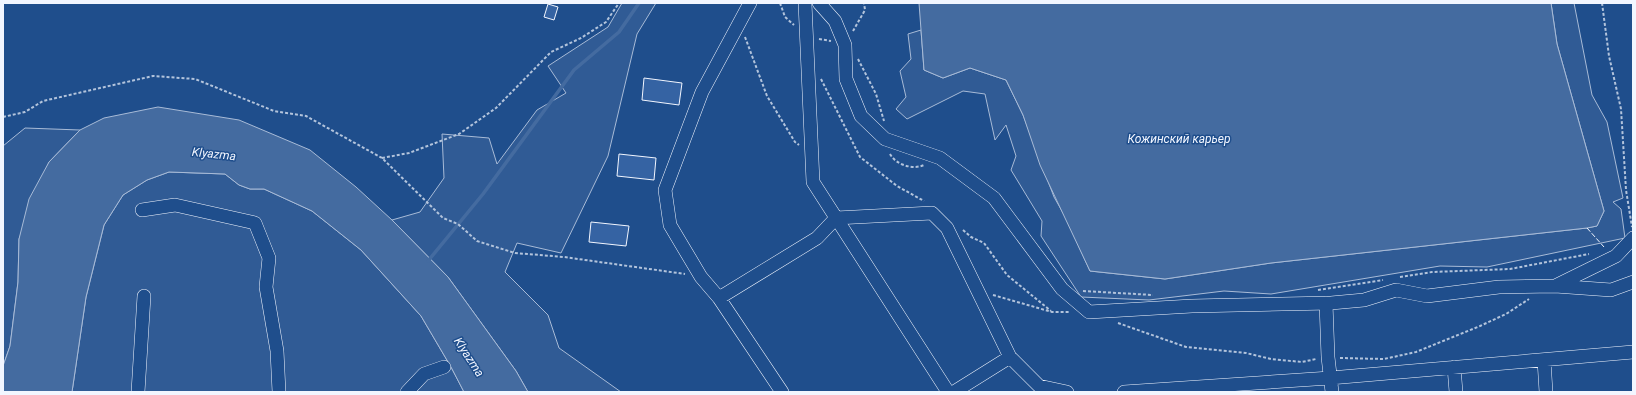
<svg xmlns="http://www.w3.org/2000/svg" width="1636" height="395" font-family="Roboto,sans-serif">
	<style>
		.built { fill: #305b95; stroke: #a8bbd7 }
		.water { fill: #446ba0; stroke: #a8bbd7 }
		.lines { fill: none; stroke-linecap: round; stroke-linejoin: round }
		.stream { stroke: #446ba0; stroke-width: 3.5 }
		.building { fill: #3563a3; stroke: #f2f6ff }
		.minor-casing { stroke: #f2f6ff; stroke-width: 14 }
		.path { stroke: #b3c4dc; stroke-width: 2; stroke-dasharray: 3 2; stroke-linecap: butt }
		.minor { stroke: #1f4e8c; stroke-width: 13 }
		.fence { stroke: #f2f6ff; stroke-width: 1; stroke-dasharray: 5 2; stroke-linecap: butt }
		.labels { text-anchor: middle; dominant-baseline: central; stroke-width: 3; stroke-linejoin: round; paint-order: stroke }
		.water-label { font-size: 12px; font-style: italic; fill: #f2f6ff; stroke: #1f4e8c }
	</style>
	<rect width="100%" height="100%" fill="#1f4e8c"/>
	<path class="built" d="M622,3H656L637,34L608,156L561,253L517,243L505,272L548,315L559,348L621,392H528L516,371L448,277L392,220L420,212L444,178L442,134L489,138L497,164L537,110L566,93L548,66L608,27Z
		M1551,3H1574L1592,95L1607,122L1623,198L1613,202L1621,209L1625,238L1487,267L1440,266L1271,294L1224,291L1149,300L1081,297L1041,236L1042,221L1011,170L1016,156L1006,125L995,140L985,94L963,91L907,119L896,109L906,97L900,71L911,59L908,34L921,30L924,70L943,78L970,68L1006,80L1023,115L1054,197L1066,218L1090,271L1165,279L1271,263L1587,228L1597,226L1604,211L1557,44Z
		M25,128L80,130L49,162L19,239L18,282L10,346L3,366V146Z
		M169,172L225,174L239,185L250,189H264L312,211L361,250L421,316L451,367L464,392H72L86,297L104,225L123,195L147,180Z"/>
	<path class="water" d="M919,3H1551L1557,44L1604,211L1597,226L1587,228L1271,263L1165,279L1090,271L1040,165L1023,115L1006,80L970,68L943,78L924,70Z
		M158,107L239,120L310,150L356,187L392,220L448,277L516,371L528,392H464L451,367L421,316L361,250L312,211L264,189H250L239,185L225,174L169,172L147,180L123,195L104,225L86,297L72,392H3V366L10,346L18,282L19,239L29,199L49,162L80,130L104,118Z"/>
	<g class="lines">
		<path class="stream" d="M428,261L483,194L574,70L619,32L639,3"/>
	</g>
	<path class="building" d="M548,4L558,7L554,20L544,17Z
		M644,78L682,83L679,105L642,100Z
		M619,154L656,158L654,180L617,176Z
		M591,222L629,226L626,246L589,242Z"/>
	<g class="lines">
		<g class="minor-casing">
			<path id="minor" d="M750,3L702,92L665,190L670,225L701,277L719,298L782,392
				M805,3L813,182L948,392
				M819,3L835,21L845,45L846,79L861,116L885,139L940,158L994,198L1062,289L1089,312L1192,306L1331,303L1364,300L1396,290L1427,296L1499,287L1555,286L1611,290L1633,282
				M142,210L175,205L255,223L269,258L266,287L277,351L279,392
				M1555,286L1616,256L1633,238
				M719,298L817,238L836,218L932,213L947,228L1010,357L954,392
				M1326,303L1328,357L1332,392
				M1010,357L1039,386L1067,392
				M1544,360L1546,392
				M1454,367L1456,392
				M138,392L144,296
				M407,392L424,374L444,367
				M1124,392L1330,378L1633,352"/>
		</g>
		<path class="path" d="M780,3L785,17L794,25
			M1602,3L1609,56L1621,109L1626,190L1632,227
			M853,31L865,10L864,3
			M745,37L767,96L795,142L799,145
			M819,39L831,41
			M858,59L876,94L884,121
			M821,79L860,157L897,186L924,201
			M3,117L25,112L43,101L153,76L195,79L274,111L306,116L382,158L443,218L458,224L477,241L515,253L564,257L685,274
			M890,154C896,165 913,170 924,165
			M382,158L409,153L459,134L496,108L551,52L581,38L606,22L619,3
			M963,230L971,237L984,243L1007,275L1051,311
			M1400,277L1432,272L1510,269L1589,254
			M1318,290L1383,280
			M1083,291L1153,295
			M993,295L1052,312H1070
			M1118,323L1186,347L1246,353L1271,359L1302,362L1316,359
			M1340,358L1384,359L1416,352L1480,326L1506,314L1529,299"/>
		<use href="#minor" class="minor"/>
		<path class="fence" d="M1587,228L1604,247"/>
	</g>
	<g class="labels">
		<g class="water-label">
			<text x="1179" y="139">Кожинский карьер</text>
			<text transform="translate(214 154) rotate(6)">Klyazma</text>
			<text transform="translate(469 357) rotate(57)">Klyazma</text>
		</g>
	</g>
	<rect width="1636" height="395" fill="none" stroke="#f2f6ff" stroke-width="8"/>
</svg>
